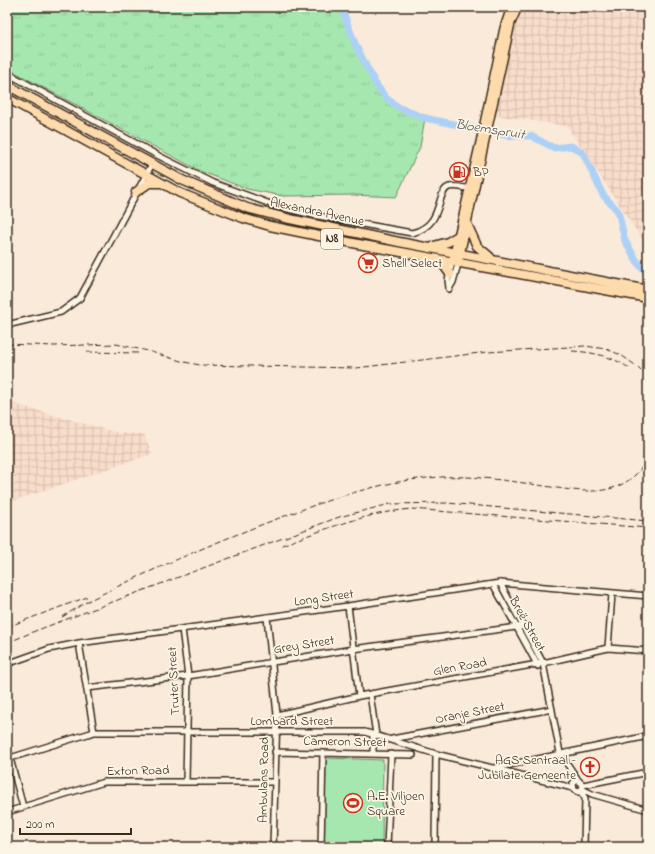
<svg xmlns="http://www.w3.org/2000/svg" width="655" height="854" font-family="'Indie Flower',sans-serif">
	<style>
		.industrial { fill: url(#industrial-grid) }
		.grass { fill: url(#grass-tufts); stroke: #708867 }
		.park { fill: #a6e7b0; stroke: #708867 }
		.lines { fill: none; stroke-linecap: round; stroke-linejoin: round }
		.river { stroke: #add1f6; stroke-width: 7 }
		.minor-casing { stroke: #3b2a1e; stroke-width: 8 }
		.major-casing { stroke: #3b2a1e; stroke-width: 10 }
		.highway-casing { stroke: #3b2a1e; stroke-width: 11 }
		.minor { stroke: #fcf5e5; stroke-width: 5 }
		.major { stroke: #fedbac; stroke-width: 7 }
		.highway { stroke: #fedbac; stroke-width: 8 }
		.rail { stroke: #3b2a1e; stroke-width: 1; stroke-dasharray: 6 3; stroke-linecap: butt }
		.labels { text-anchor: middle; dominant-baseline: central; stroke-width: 3.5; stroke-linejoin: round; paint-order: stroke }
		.shield { fill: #fcf5e5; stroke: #75675a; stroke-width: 1 }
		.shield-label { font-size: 12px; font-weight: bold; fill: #3b2a1e }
		.poi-label { font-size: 13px; fill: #3b2a1e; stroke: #fcf5e5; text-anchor: start }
		.street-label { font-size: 13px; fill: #3b2a1e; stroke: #fcf5e5 }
		.water-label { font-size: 14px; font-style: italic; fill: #585454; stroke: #fcf5e5 }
	</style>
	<defs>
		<pattern id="industrial-grid" width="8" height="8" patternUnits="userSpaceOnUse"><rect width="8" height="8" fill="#f8ddca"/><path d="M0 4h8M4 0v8" fill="none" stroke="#d6bead"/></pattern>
		<pattern id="grass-tufts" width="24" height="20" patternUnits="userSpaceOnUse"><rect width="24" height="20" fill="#a6e7b0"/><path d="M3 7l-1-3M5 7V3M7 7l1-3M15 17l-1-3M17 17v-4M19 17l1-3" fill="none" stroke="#90c697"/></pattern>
	</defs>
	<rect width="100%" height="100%" fill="#faead9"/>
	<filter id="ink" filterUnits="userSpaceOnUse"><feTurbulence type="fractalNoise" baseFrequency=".025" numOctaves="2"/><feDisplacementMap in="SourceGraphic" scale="8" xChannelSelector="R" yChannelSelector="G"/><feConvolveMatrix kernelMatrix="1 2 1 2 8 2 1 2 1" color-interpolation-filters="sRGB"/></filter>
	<g filter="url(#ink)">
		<path class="industrial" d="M521,7H648V248L567,126L495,115L518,11Z
			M7,402L118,433L144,434L152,454L7,503Z"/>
		<path class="grass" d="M7,7H341C350,31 368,82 386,98C397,108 412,113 425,118L420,147L396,197L354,195L283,196L247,189L200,171L7,68Z"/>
		<path class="park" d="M325,758L383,760L382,847H324Z"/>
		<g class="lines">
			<path class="river" d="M341,7L356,46L375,83L386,98L400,108L425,118L510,136H531L554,148L571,146L583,153L603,195L618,211L625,241L640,266L648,272"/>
			<g class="minor-casing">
				<path id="minor" d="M7,73L159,156L213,183L276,206L313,215L412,233C445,225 435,192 449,187C455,185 464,188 471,189
					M449,288L448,280L452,262
					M449,289L453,282L458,264
					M7,325L61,312L80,298L152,164
					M500,583L543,663L560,753L578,780L583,785L582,789L578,792L574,790L573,783L578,780
					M493,584L538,666
					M348,606L359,696
					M267,617L277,715L273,847
					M182,629L188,676L186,782
					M79,643L94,732
					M608,648L612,594
					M7,664L49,649L79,643L348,606L500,583L648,596
					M87,688L188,676L353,649L524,626
					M370,694L376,735
					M277,715L359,696L543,663L608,648L648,651
					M373,734V754
					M392,739L552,709
					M7,747L23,807
					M275,752L413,755
					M7,759L94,732H365L436,754L573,788
					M494,768L648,736
					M583,785L648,772
					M582,789L592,794L648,810
					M580,791L585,798L584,847
					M7,812L104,782H275
					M321,847L323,753
					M387,847L391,754
					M435,847L436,754"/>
			</g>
			<g class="major-casing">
				<path id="major" d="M453,258L481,138L504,28L511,7
					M458,264L511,23L518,7"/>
			</g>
			<g class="highway-casing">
				<path id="highway" d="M7,85L182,180L247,208L290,219L399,242L648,290
					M7,98L180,193L243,218L270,226L358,244L648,298
					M136,192L149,183H159
					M467,224L477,246L490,257
					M434,246L448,242L458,236
					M440,260L450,274"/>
			</g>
			<use href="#minor" class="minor"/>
			<use href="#major" class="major"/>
			<use href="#highway" class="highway"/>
			<path class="rail" d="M7,344L54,346L116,344L148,351L184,362L200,365L356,368L488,352L585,346L606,349L621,355L635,365L648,378
				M572,351C592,352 612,356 629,368
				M87,352L139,353
				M282,545C325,529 366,513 412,509L648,528
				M62,617C73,611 83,603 94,598C153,569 213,543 274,520C322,502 377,482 428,478C464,474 503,480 538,485C579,491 623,503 648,458
				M7,627L87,597
				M7,643L35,631L339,517L390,504L447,503L648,521"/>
		</g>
	</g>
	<defs>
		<g id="fuel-ring" transform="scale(1)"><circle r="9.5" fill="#fcf5e5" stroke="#c8321e" stroke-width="1.5"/><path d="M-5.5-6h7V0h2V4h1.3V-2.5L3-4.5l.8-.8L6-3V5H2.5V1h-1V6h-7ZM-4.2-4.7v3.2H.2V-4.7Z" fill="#c8321e"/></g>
		<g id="supermarket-ring" transform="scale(1)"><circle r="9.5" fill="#fcf5e5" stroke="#c8321e" stroke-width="1.5"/><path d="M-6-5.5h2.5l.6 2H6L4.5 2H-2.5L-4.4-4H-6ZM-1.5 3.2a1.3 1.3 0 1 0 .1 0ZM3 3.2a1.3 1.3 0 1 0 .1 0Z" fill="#c8321e"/></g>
		<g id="church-ring" transform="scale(1)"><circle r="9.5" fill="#fcf5e5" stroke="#c8321e" stroke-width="1.5"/><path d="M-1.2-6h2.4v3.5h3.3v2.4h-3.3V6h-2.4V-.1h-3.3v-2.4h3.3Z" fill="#c8321e"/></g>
		<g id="stadium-ring" transform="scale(1)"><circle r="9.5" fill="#fcf5e5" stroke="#c8321e" stroke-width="1.5"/><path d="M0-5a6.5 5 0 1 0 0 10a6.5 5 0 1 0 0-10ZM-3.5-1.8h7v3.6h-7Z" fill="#c8321e"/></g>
	</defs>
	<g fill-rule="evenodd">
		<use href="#fuel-ring" x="459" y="172"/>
		<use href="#supermarket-ring" x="368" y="263"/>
		<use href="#church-ring" x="590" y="767"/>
		<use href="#stadium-ring" x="353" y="803"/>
	</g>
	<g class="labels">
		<rect class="shield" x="321" y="229" width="22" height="20" rx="3"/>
		<g class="shield-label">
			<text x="332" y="239">N8</text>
		</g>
		<g class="poi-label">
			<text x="473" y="172">BP</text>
			<text x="382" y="263">Shell Select</text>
			<text x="576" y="760" text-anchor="end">AGS Sentraal -<tspan x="576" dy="15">Jubilate Gemeente</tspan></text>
			<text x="367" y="796">A.E. Viljoen<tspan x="367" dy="15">Square</tspan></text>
		</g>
		<g class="street-label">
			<text transform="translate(317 212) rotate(12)">Alexandra Avenue</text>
			<text transform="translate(324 598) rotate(-8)">Long Street</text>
			<text transform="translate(527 624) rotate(61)">Breë Street</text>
			<text transform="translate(304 645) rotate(-9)">Grey Street</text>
			<text transform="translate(460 667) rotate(-10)">Glen Road</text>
			<text transform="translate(174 681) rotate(-93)">Truter Street</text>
			<text transform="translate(470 713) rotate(-11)">Oranje Street</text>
			<text x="292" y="721">Lombard Street</text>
			<text transform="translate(345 742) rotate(1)">Cameron Street</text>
			<text transform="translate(138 771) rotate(-1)">Exton Road</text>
			<text transform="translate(264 780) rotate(-89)">Ambulans Road</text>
		</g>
		<g class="water-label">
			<text transform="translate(490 130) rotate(9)">Bloemspruit</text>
		</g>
	</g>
	<rect width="655" height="854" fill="none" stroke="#fcf5e5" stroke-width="24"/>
	<rect x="12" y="12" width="631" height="830" fill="none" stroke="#3b2a1e" stroke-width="1.5" filter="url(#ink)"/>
	<path d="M20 828v6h111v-6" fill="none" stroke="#3b2a1e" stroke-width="2"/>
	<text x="26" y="828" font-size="12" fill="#3b2a1e" stroke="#fcf5e5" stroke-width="3" paint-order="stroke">200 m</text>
</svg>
